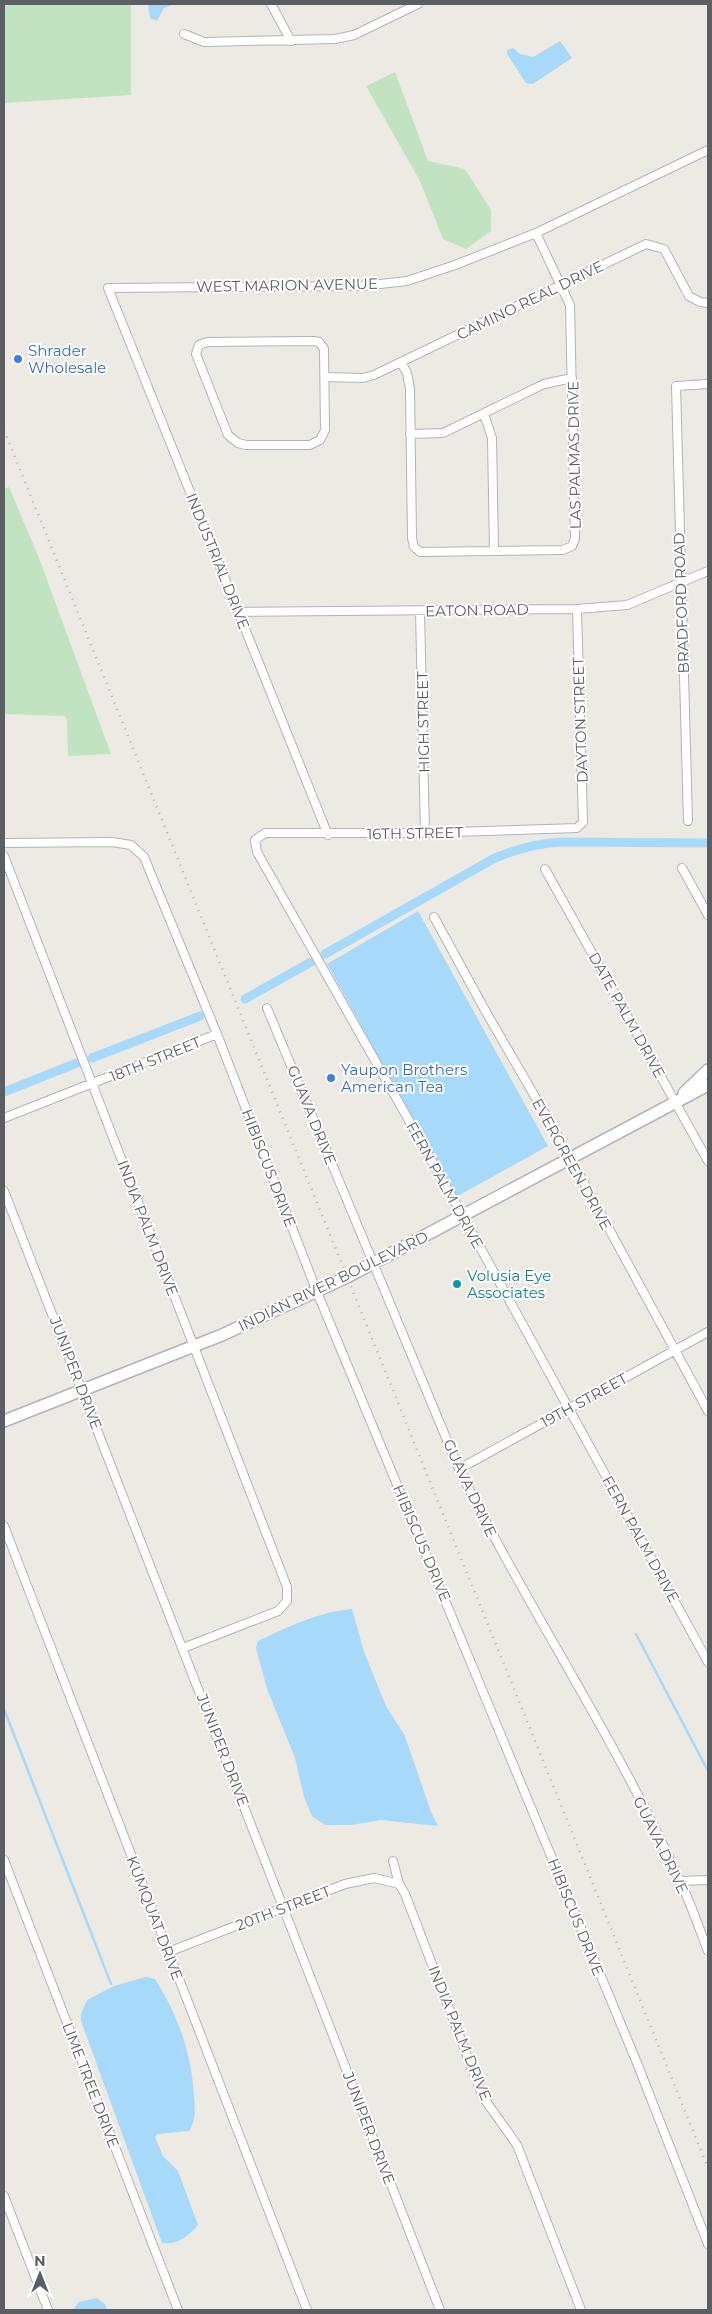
<svg xmlns="http://www.w3.org/2000/svg" width="712" height="2314" font-family="Montserrat,sans-serif">
	<style>
		.green { fill: #c2e3c1 }
		.water { fill: #a7d9fa }
		.lines { fill: none; stroke-linecap: round; stroke-linejoin: round }
		.stream { stroke: #a7d9fa; stroke-width: 2.5 }
		.canal { stroke: #a7d9fa; stroke-width: 9 }
		.minor-casing { stroke: #b1b4b8; stroke-width: 10 }
		.secondary-casing { stroke: #b0b3b8; stroke-width: 14 }
		.minor { stroke: #fff; stroke-width: 8 }
		.secondary { stroke: #fff; stroke-width: 11 }
		.rail { stroke: #b2b3b3; stroke-width: 2.5; stroke-dasharray: 1 6; stroke-linecap: butt }
		.shop-dot { fill: #3f7fe0; stroke: #fff; stroke-width: 2 }
		.culture-dot { fill: #0f9aa8; stroke: #fff; stroke-width: 2 }
		.labels { text-anchor: middle; dominant-baseline: central; stroke-width: 4; stroke-linejoin: round; paint-order: stroke }
		.street-label { font-size: 15px; fill: #5b5f63; stroke: #fff }
		.shop-label { font-size: 15px; fill: #366cbe; stroke: #fff; text-anchor: start }
		.culture-label { font-size: 15px; fill: #0d838f; stroke: #fff; text-anchor: start }
	</style>
	<rect width="100%" height="100%" fill="#edeae3"/>
	<path class="green" d="M4,4H131V95L4,103Z
		M395,72L428,161L465,169L491,210V231L466,249L443,239L420,181L366,86Z
		M9,487L39,558L111,754L68,756L67,720L65,716L4,714V489Z"/>
	<path class="water" d="M148,4H174L164,8L157,21L150,18Z
		M560,41L572,58L533,84L526,83L507,54V50L513,48L520,54L533,57Z
		M418,911L548,1146L456,1197L327,964Z
		M352,1609L364,1652L386,1706L405,1736L431,1812L438,1826L381,1820L351,1825H325L312,1816L304,1797L295,1758L267,1689L256,1648L258,1641C288,1627 318,1612 352,1609Z
		M146,1977L155,1979C178,2015 192,2054 194,2097C195,2109 196,2120 189,2131L157,2134L155,2137L163,2156L178,2171L198,2225C187,2237 178,2245 162,2243L81,2021V2014L87,2000L114,1986Z
		M97,2298L105,2304L107,2310H73L79,2302Z"/>
	<g class="lines">
		<path class="stream" d="M636,1634L708,1771
			M4,1709L111,1984"/>
		<path class="canal" d="M325,954L493,859C516,849 537,843 563,842L708,843
			M245,999L311,962
			M92,1058L200,1016
			M4,1092L77,1063"/>
		<g class="minor-casing">
			<path id="minor" d="M271,4L291,41
				M184,34L204,42L335,39L354,35L418,4
				M314,341L319,342L324,349L325,430L320,440L310,445H246L238,443L228,435L196,354L199,345L207,342Z
				M401,362L407,373L410,389L412,538L414,547L420,552L563,550L572,546L575,539L570,305L536,233
				M325,377L363,378L374,375L646,244L664,249L689,296L700,302L708,303
				M484,414L492,438L494,550
				M410,434L443,433L544,384L572,378
				M577,609L583,822L577,828L425,833H265L255,840L257,852L463,1216L708,1662
				M420,611L425,833
				M239,612L577,609L627,605L708,571
				M688,821L676,386L708,384
				M328,835L108,288L362,286L407,281L455,265L536,233L708,150
				M4,843L112,842L131,845L144,857L217,1034L317,1292L637,2063L708,2244
				M4,856L287,1587V1601L278,1611L183,1648
				M682,868L708,915
				M545,869L708,1161
				M434,917L486,1012L570,1157L708,1411
				M267,1008L459,1469C528,1609 616,1739 680,1881C691,1904 699,1928 708,1951
				M4,1118L217,1034
				M4,1191L440,2310
				M459,1469L708,1332
				M4,1526L307,2310
				M4,1860L178,2310
				M393,1861L399,1884L405,1894L483,2097L517,2145L581,2310
				M680,1881L708,1880
				M168,1952L345,1884L374,1878L399,1884
				M4,2196L48,2310"/>
		</g>
		<g class="secondary-casing">
			<path id="secondary" d="M684,1093L708,1070
				M4,1421L222,1335L347,1277L708,1085"/>
		</g>
		<use href="#minor" class="minor"/>
		<use href="#secondary" class="secondary"/>
		<path class="rail" d="M4,430L708,2168"/>
	</g>
	<g class="shop-dot">
		<circle cx="18" cy="359" r="5"/>
		<circle cx="331" cy="1078" r="5"/>
	</g>
	<circle class="culture-dot" cx="457" cy="1284" r="5"/>
	<g class="labels">
		<g class="street-label">
			<text transform="translate(287 285) rotate(-1)">WEST MARION AVENUE</text>
			<text transform="translate(530 300) rotate(-26)">CAMINO REAL DRIVE</text>
			<text transform="translate(574 455) rotate(-91)">LAS PALMAS DRIVE</text>
			<text transform="translate(218 561) rotate(68)">INDUSTRIAL DRIVE</text>
			<text transform="translate(681 603) rotate(-92)">BRADFORD ROAD</text>
			<text transform="translate(477 610) rotate(-1)">EATON ROAD</text>
			<text transform="translate(580 720) rotate(-92)">DAYTON STREET</text>
			<text transform="translate(423 722) rotate(-91)">HIGH STREET</text>
			<text transform="translate(415 833) rotate(-1)">16TH STREET</text>
			<text transform="translate(627 1015) rotate(61)">DATE PALM DRIVE</text>
			<text transform="translate(155 1059) rotate(-22)">18TH STREET</text>
			<text transform="translate(312 1115) rotate(68)">GUAVA DRIVE</text>
			<text transform="translate(572 1164) rotate(61)">EVERGREEN DRIVE</text>
			<text transform="translate(269 1168) rotate(69)">HIBISCUS DRIVE</text>
			<text transform="translate(445 1185) rotate(61)">FERN PALM DRIVE</text>
			<text transform="translate(148 1228) rotate(69)">INDIA PALM DRIVE</text>
			<text transform="translate(333 1281) rotate(-26)">INDIAN RIVER BOULEVARD</text>
			<text transform="translate(76 1373) rotate(69)">JUNIPER DRIVE</text>
			<text transform="translate(584 1400) rotate(-29)">19TH STREET</text>
			<text transform="translate(470 1488) rotate(65)">GUAVA DRIVE</text>
			<text transform="translate(641 1539) rotate(61)">FERN PALM DRIVE</text>
			<text transform="translate(422 1543) rotate(67)">HIBISCUS DRIVE</text>
			<text transform="translate(223 1750) rotate(69)">JUNIPER DRIVE</text>
			<text transform="translate(661 1845) rotate(64)">GUAVA DRIVE</text>
			<text transform="translate(283 1908) rotate(-21)">20TH STREET</text>
			<text transform="translate(576 1917) rotate(68)">HIBISCUS DRIVE</text>
			<text transform="translate(155 1918) rotate(69)">KUMQUAT DRIVE</text>
			<text transform="translate(460 2033) rotate(68)">INDIA PALM DRIVE</text>
			<text transform="translate(91 2085) rotate(69)">LIME TREE DRIVE</text>
			<text transform="translate(369 2128) rotate(69)">JUNIPER DRIVE</text>
		</g>
		<g class="shop-label">
			<text x="28" y="350">Shrader<tspan x="28" dy="17">Wholesale</tspan></text>
			<text x="341" y="1069">Yaupon Brothers<tspan x="341" dy="17">American Tea</tspan></text>
		</g>
		<g class="culture-label">
			<text x="467" y="1275">Volusia Eye<tspan x="467" dy="17">Associates</tspan></text>
		</g>
	</g>
	<rect width="712" height="2314" fill="none" stroke="#5b5f63" stroke-width="10"/>
	<g transform="translate(40 2274)" stroke="#ffffff" stroke-width="4" paint-order="stroke">
	<path d="M0-4L9 19L0 12L-9 19Z" fill="#5b5f63"/>
	<text y="-8" font-size="14" font-weight="bold" text-anchor="middle" fill="#5b5f63">N</text>
	</g>
</svg>
